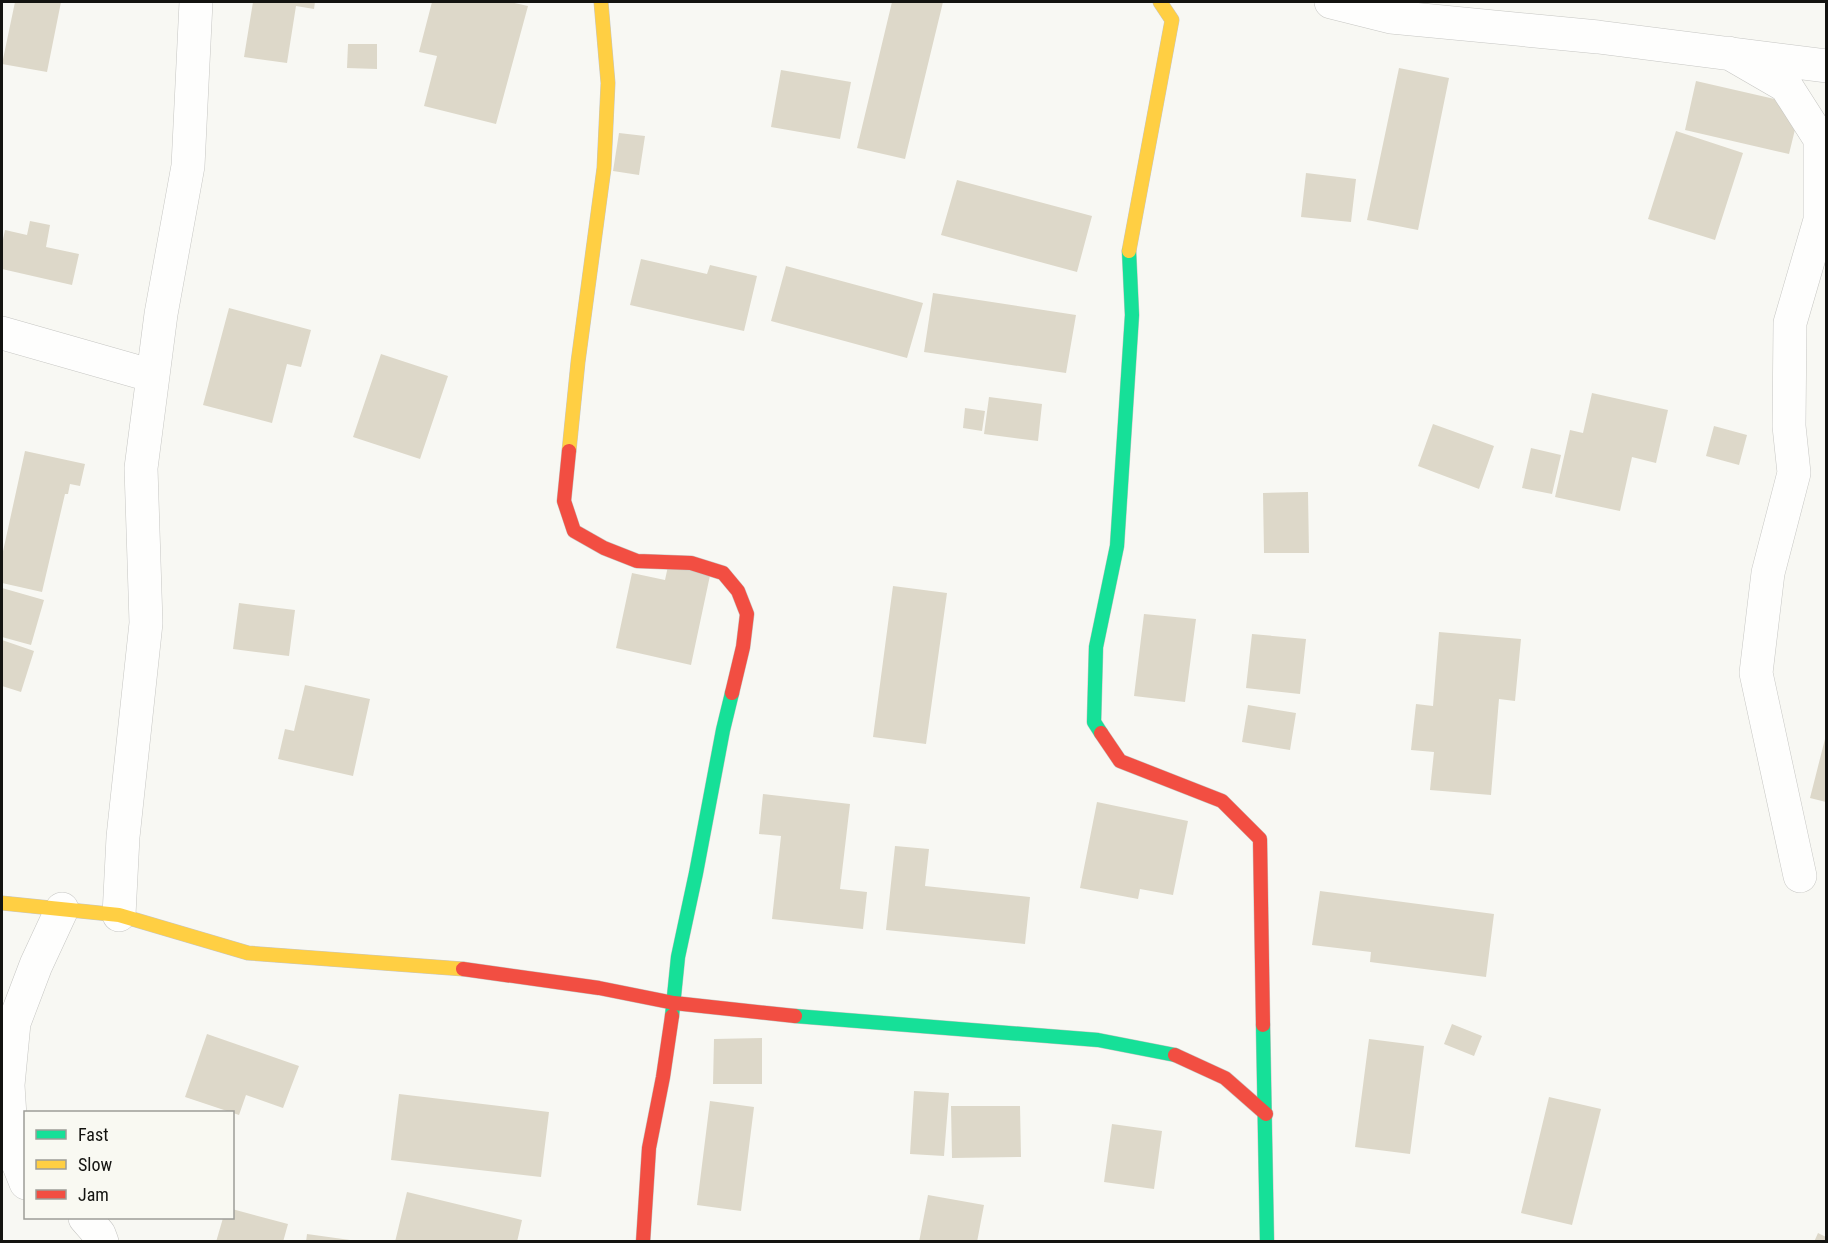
<svg xmlns="http://www.w3.org/2000/svg" width="1828" height="1243" font-family="'Roboto Condensed',sans-serif">
	<style>
		.building { fill: #ddd8c9 }
		.lines { fill: none; stroke-linecap: round; stroke-linejoin: round }
		.street-casing { stroke: #c6c6c3; stroke-width: 34 }
		.fast-casing { stroke: #c6c6c3; stroke-width: 15 }
		.slow-casing { stroke: #c6c6c3; stroke-width: 15 }
		.jam-casing { stroke: #c6c6c3; stroke-width: 15 }
		.street { stroke: #fefefd; stroke-width: 33 }
		.fast { stroke: #16e098; stroke-width: 14 }
		.slow { stroke: #ffcf43; stroke-width: 14 }
		.jam { stroke: #f24e42; stroke-width: 14 }
	</style>
	<rect width="100%" height="100%" fill="#f8f8f3"/>
	<path class="building" d="M15,2H61L47,72L2,64Z
		M253,2H315L314,9L296,6L287,63L244,57Z
		M432,2H510L528,6L496,124L424,106L437,56L419,52Z
		M892,2H943L905,159L857,148Z
		M348,44H377V69L347,68Z
		M1399,68L1449,78L1418,230L1367,220Z
		M781,70L851,82L840,139L771,127Z
		M1696,81L1801,105L1789,154L1685,130Z
		M1676,131L1743,153L1715,240L1648,219Z
		M619,133L645,136L639,175L613,171Z
		M1306,173L1356,179L1351,222L1301,217Z
		M957,180L1092,216L1077,272L941,235Z
		M30,221L50,225L46,247L79,254L72,285L2,269V244L5,230L27,235Z
		M641,259L707,274L710,265L757,276L744,331L630,305Z
		M786,266L923,303L907,358L771,321Z
		M933,293L1076,315L1066,373L924,352Z
		M229,308L311,330L301,367L287,364L272,423L203,405Z
		M381,354L448,376L420,459L353,437Z
		M1592,393L1668,410L1656,463L1632,457L1620,511L1555,497L1570,430L1583,433Z
		M989,397L1042,404L1038,441L984,434Z
		M965,408L985,411L982,431L963,428Z
		M1433,424L1494,446L1479,489L1418,466Z
		M1714,426L1747,435L1739,465L1706,456Z
		M1531,448L1561,455L1552,494L1522,488Z
		M25,451L85,464L80,486L70,484L68,494H65L42,592L2,583V556Z
		M1308,492L1309,553H1264L1263,493Z
		M670,557L712,566L691,665L616,648L632,573L665,580Z
		M893,586L947,593L926,744L873,737Z
		M2,588L44,600L31,645L2,637Z
		M239,603L295,610L289,656L233,649Z
		M1144,614L1196,619L1185,702L1134,696Z
		M1439,632L1521,639L1515,701L1499,699L1491,795L1430,790L1434,752L1411,750L1416,704L1433,706Z
		M1252,634L1306,639L1300,694L1246,688Z
		M2,640L34,651L21,692L2,686Z
		M305,685L370,699L353,776L278,759L285,729L294,731Z
		M1248,705L1296,713L1290,750L1242,742Z
		M1826,735V802L1810,798Z
		M763,794L850,804L840,889L867,892L863,929L772,919L781,836L759,834Z
		M1097,802L1188,821L1173,895L1140,889L1138,899L1080,888Z
		M895,846L929,849L925,886L1030,897L1025,944L886,930Z
		M1320,891L1494,914L1486,977L1370,962L1371,952L1312,945Z
		M1452,1024L1482,1036L1474,1056L1444,1044Z
		M207,1034L299,1066L283,1108L246,1095L239,1115L185,1097Z
		M762,1038V1084H713L714,1039Z
		M1369,1039L1424,1046L1410,1154L1355,1147Z
		M914,1091L949,1093L944,1156L910,1154Z
		M399,1094L549,1112L541,1177L391,1160Z
		M1549,1097L1601,1109L1572,1225L1521,1213Z
		M710,1101L754,1107L741,1211L697,1205Z
		M951,1106H1020L1021,1157L952,1158Z
		M1112,1124L1162,1131L1154,1189L1104,1182Z
		M407,1192L522,1220L517,1242H395Z
		M928,1195L984,1205L977,1242H919Z
		M232,1209L288,1224L283,1242H216L223,1218H232Z
		M1818,1233L1826,1237V1242H1814Z
		M307,1234L350,1240V1242H306Z"/>
	<g class="lines">
		<g class="street-casing">
			<path id="street" d="M1331,2L1391,17L1598,37L1826,66
				M1729,53L1786,86L1820,139V220L1790,323L1789,426L1794,473L1768,573L1756,673L1800,876
				M2,333L153,376
				M119,915L123,837L146,623L141,468L161,314L188,166L196,2
				M26,1183L12,1148L8,1085L14,1023L36,965L62,909
				M85,1218L99,1234L102,1242"/>
		</g>
		<g class="fast-casing">
			<path id="fast" d="M1101,733L1094,722L1096,647L1117,546L1132,315L1129,251
				M672,1016L678,957L696,873L723,730L732,693
				M795,1016L1098,1040L1175,1055
				M1263,1025L1267,1242"/>
		</g>
		<g class="slow-casing">
			<path id="slow" d="M1129,251L1172,20L1160,2
				M569,451L578,362L604,168L608,83L601,2
				M2,903L119,915L248,953L463,969"/>
		</g>
		<g class="jam-casing">
			<path id="jam" d="M569,451L564,501L574,531L604,548L637,561L691,563L723,573L738,591L747,614L743,647L732,693
				M1101,733L1120,761L1222,801L1260,839L1263,1025
				M463,969L599,988L674,1003L795,1016
				M1175,1055L1225,1078L1266,1114
				M643,1242L649,1148L663,1077L672,1016"/>
		</g>
		<use href="#street" class="street"/>
		<use href="#fast" class="fast"/>
		<use href="#slow" class="slow"/>
		<use href="#jam" class="jam"/>
	</g>
	<rect width="1828" height="1243" fill="none" stroke="#131310" stroke-width="6"/>
	<rect x="24" y="1111" width="210" height="108" fill="#f9f9f2" stroke="#9d9d98" stroke-width="1.5"/>
	<rect x="36" y="1130" width="30" height="9" fill="#16e098" stroke="#9d9d98" stroke-width="1.5"/>
	<text x="78" y="1141" font-size="18" fill="#131310">Fast</text>
	<rect x="36" y="1160" width="30" height="9" fill="#ffcf43" stroke="#9d9d98" stroke-width="1.5"/>
	<text x="78" y="1171" font-size="18" fill="#131310">Slow</text>
	<rect x="36" y="1190" width="30" height="9" fill="#f24e42" stroke="#9d9d98" stroke-width="1.5"/>
	<text x="78" y="1201" font-size="18" fill="#131310">Jam</text>
</svg>
